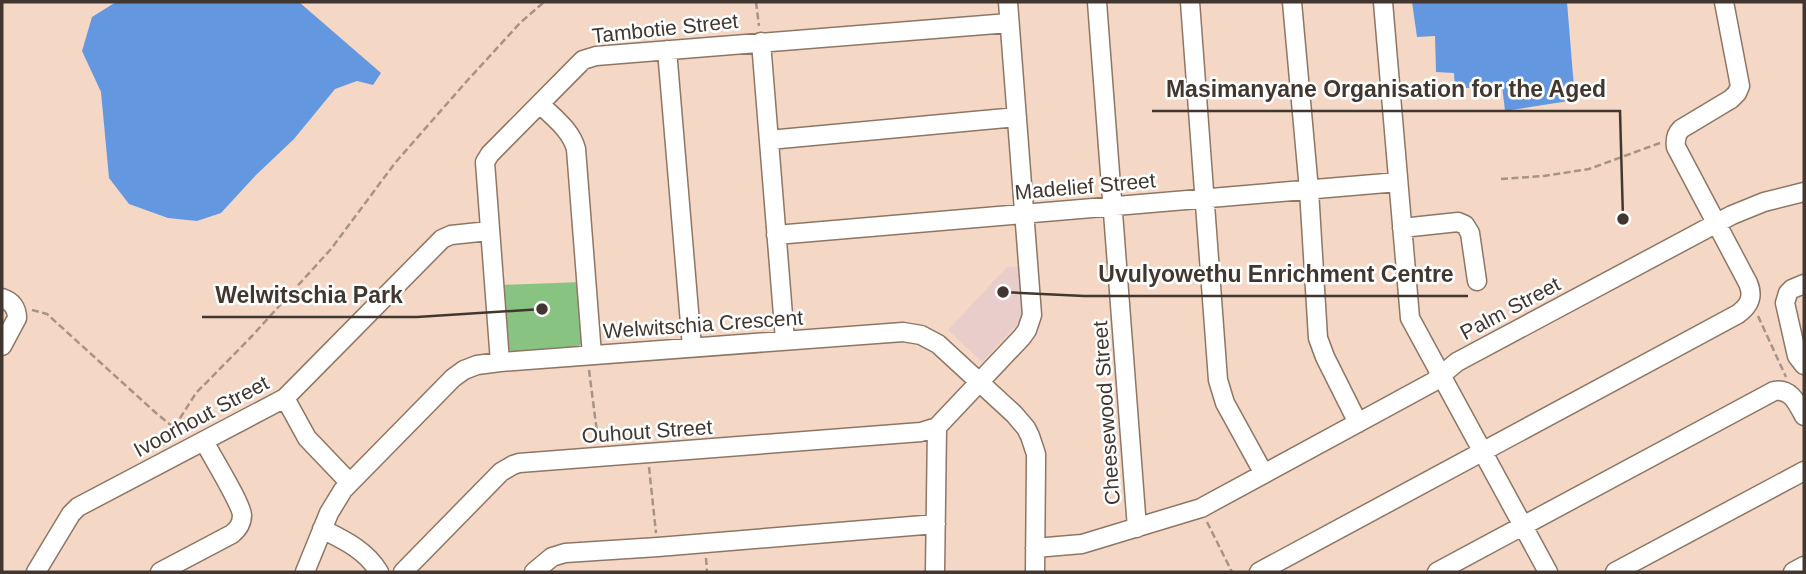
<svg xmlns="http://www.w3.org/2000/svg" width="1806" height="574" font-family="Helvetica,sans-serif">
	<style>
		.education { fill: #e8cdcb }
		.green { fill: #89c382 }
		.water { fill: #6398e1 }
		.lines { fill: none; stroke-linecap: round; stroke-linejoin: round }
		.minor-casing { stroke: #8e7665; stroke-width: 21 }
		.path { stroke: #a89385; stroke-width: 2.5; stroke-dasharray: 7 3.5; stroke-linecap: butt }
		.minor { stroke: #fff; stroke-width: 18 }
		.labels { text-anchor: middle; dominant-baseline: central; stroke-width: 5; stroke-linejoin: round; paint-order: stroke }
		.street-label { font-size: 21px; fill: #423730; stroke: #fff }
		.leader { fill: none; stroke: #423730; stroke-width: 2.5 }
		.callout-dot { fill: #423730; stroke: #fff; stroke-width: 2.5 }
		.callout-label { font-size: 23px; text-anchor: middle; font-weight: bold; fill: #423730; stroke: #fff; stroke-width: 5; stroke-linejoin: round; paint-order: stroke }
	</style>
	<rect width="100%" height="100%" fill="#f4d8c5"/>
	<path class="education" d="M1020,266L1024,317L982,362L948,330L1007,267Z"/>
	<path class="green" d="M582,282L584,341L578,347L573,348L514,353L505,347L498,285Z"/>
	<path class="water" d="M116,2H299L381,73L373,85L357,81L335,89L294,139L256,175L221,213L197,221L168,218L129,204L109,178L101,92L82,51L92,17Z
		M1412,2H1567L1575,100L1505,111L1502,85L1455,89L1454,73L1436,72L1435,36L1417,37Z"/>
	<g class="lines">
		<g class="minor-casing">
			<path id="minor" d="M1097,2L1137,528
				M1190,2L1218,380L1225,403L1264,474
				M1292,2L1309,190L1318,338L1325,357L1358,423
				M1383,2L1410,318L1548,572
				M761,42L785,340
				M667,50L692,347
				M540,104C553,117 571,130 576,149L592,355
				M769,140L1017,117
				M1402,228L1458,222L1465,225L1470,233L1477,281
				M776,235L1398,182
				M1804,284L1792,289L1788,293L1785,303L1797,356L1804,365
				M2,298C12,301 17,308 17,318L2,346
				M500,362L485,162L490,154L583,60L596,56L1009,23
				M285,398L307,438L349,482
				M322,529C344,540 366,550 379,572
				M1035,548L1082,544L1201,508L1433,382L1457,362L1732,215L1764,202L1804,192
				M36,572L71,514L78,507L285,398L442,239L451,235L489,231
				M160,572L232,534C238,529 242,524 242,515C241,503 211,455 204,441
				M305,572L329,513L343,490L453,378L464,370L477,365L500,362L903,332L921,335L938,344L1014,414L1026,428L1030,436L1036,454V463L1035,572
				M403,572L501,472L513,465L519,463L921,432L937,427
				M534,572L552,557L565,553L658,547L936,524
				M935,572L937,427L1022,337L1027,330L1032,315L1008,2
				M1259,572L1738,314C1749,306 1754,297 1748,283L1676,147C1675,140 1676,134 1681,129L1731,99L1737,93L1740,86L1724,2
				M1437,572L1774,391C1791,388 1797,403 1804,416
				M1615,572L1804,471
				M1793,572L1804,566"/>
		</g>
		<path class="path" d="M756,2L759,26
			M1501,179L1544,176L1589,169L1660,143
			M32,310L47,314L156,413L173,427L186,433
			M1758,316L1786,377
			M589,370L598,440
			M163,445L196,393L252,336L331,249L395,163L466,82L520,23L544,2
			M649,467L656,533
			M1207,522L1232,572
			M706,558L707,572"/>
		<use href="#minor" class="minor"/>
	</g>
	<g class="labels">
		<g class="street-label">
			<text transform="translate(665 28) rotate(-6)">Tambotie Street</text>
			<text transform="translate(1085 186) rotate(-5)">Madelief Street</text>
			<text transform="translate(1510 308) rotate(-28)">Palm Street</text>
			<text transform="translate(703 324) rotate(-4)">Welwitschia Crescent</text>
			<text transform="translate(1106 413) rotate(-94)">Cheesewood Street</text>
			<text transform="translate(201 416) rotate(-28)">Ivoorhout Street</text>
			<text transform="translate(647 431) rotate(-4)">Ouhout Street</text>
		</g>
	</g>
	<path class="leader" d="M1623 219L1620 111H1152M1003 292L1084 296H1468M542 309L417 317H202"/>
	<g class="callout-dot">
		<circle cx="1623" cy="219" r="7"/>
		<circle cx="1003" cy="292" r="7"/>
		<circle cx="542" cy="309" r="7"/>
	</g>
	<g class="callout-label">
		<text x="1386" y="97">Masimanyane Organisation for the Aged</text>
		<text x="1276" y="282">Uvulyowethu Enrichment Centre</text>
		<text x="309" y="303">Welwitschia Park</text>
	</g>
	<rect width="1806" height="574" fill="none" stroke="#423730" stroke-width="7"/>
</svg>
